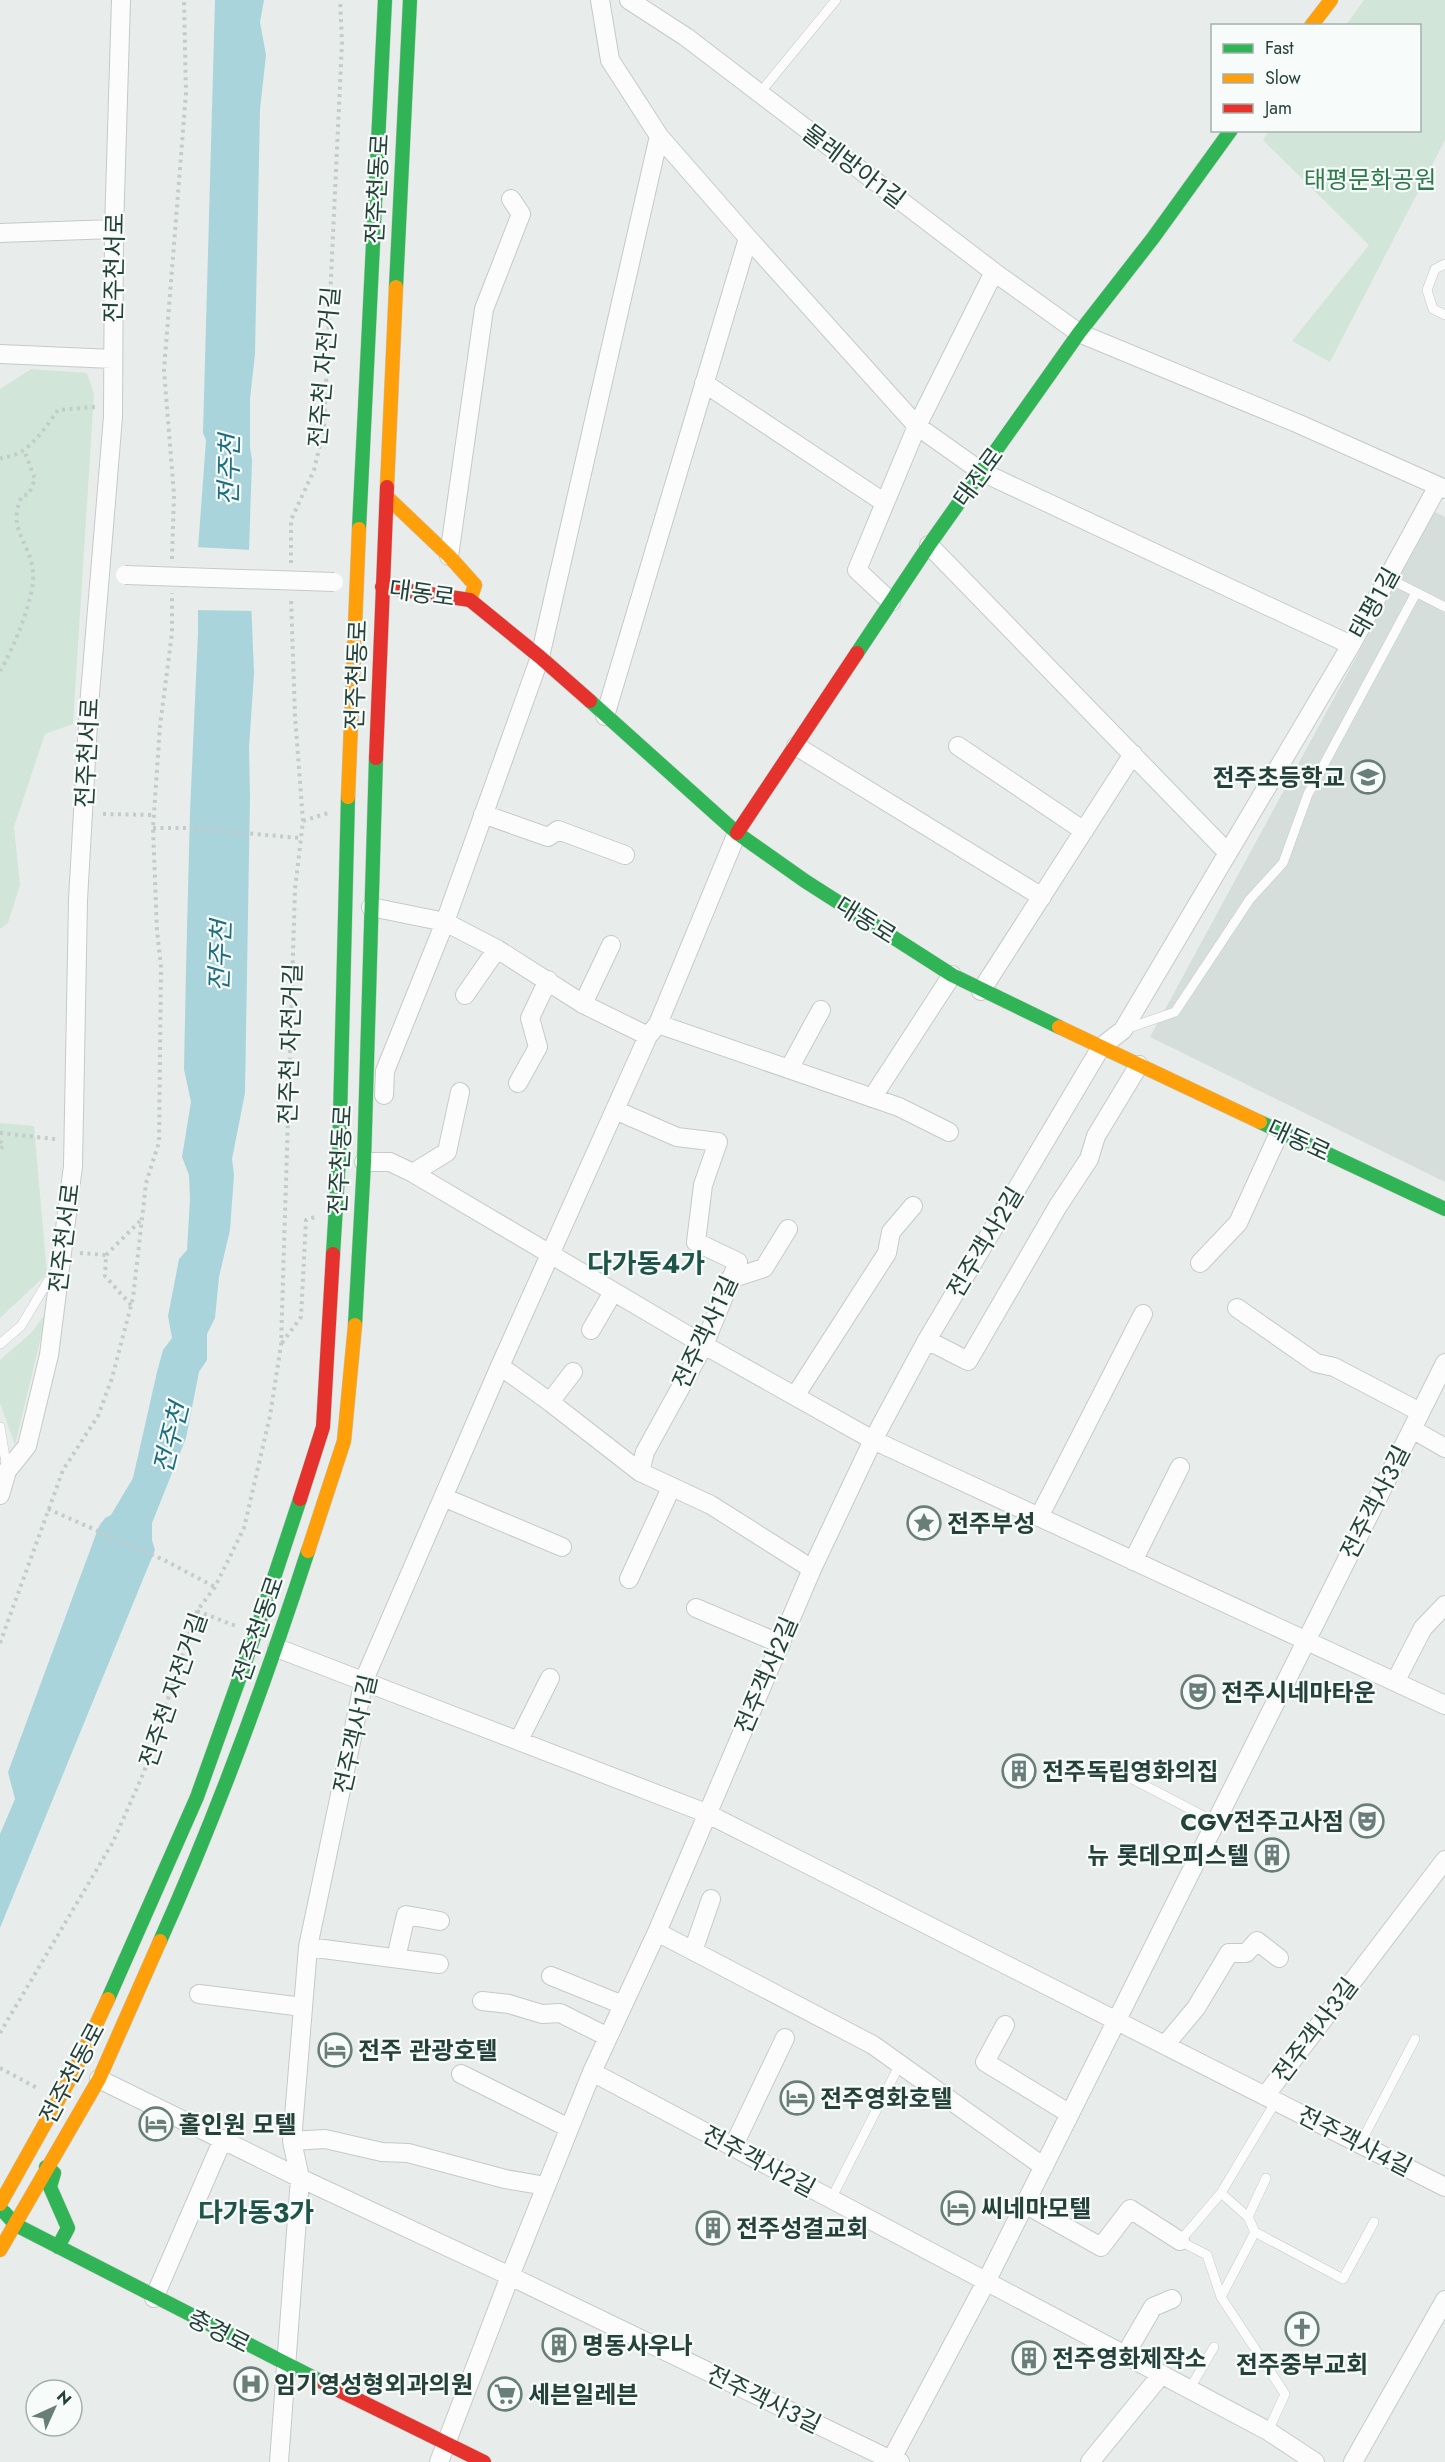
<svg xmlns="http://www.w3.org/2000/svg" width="1445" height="2462" font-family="Jost,'Noto Sans KR',sans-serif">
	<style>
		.built { fill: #d6dedb }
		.green { fill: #d1e6d8 }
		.water { fill: #a9d4db }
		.pier { fill: #e8edeb }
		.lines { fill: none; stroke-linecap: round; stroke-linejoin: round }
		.lane-casing { stroke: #c5cac8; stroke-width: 10 }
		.street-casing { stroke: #c5cac8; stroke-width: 20 }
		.fast-casing { stroke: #c3cbc8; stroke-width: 15 }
		.slow-casing { stroke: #c3cbc8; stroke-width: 15 }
		.jam-casing { stroke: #c3cbc8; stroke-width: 15 }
		.path { stroke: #c3ccca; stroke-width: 4; stroke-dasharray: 3 4.5; stroke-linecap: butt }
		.lane { stroke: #fcfcfc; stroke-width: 9 }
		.street { stroke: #fcfcfc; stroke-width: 18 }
		.fast { stroke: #30b455; stroke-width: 14 }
		.slow { stroke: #ff9f0a; stroke-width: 14 }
		.jam { stroke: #e5322d; stroke-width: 14 }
		.street-bridge-casing { stroke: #c5cac8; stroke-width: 20; stroke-linecap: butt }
		.street-bridge { stroke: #fcfcfc; stroke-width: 18 }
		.labels { text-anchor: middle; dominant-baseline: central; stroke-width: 4.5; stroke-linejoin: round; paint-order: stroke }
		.street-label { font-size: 24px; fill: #24423a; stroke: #f7fbf9 }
		.park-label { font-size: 24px; fill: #2d7a4b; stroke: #f7fbf9 }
		.poi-label { font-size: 24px; font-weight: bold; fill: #24423a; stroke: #f7fbf9; text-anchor: start }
		.water-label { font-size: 26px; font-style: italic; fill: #1c6f80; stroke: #f7fbf9 }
		.quarter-label { font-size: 27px; font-weight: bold; fill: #1f5548; stroke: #f7fbf9 }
	</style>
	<rect width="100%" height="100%" fill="#e8edeb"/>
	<path class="built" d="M1435,512L1445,517V1182L1150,1037Z"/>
	<path class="green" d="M1364,0H1445V140L1330,362L1292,341L1369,245L1263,140L1269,131L1420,130V26L1346,25Z
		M31,369L87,373L94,394L73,724L45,734L14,827L20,885L8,923L0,929V389Z
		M0,1123L34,1126L47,1274L0,1318Z
		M47,1312L15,1445L0,1403V1360L31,1333Z"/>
	<path class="water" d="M215,0H264L260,22L266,55L260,109L255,354L250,399V447L252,460L249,551L254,673L249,748L250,796L245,1093L232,1159L234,1175L230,1230L219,1277L215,1318L207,1334V1360L199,1372L186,1438L152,1523V1540L155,1550L0,1928V1834L15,1799L8,1772L99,1526L105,1518L111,1515L133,1478L157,1372L163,1350L172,1338L168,1316L179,1259L187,1250L190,1199L189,1175L182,1157L191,1102L184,1069L186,969L190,812L198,633V549L206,440L203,433Z"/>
	<path class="pier" d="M195,547L252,550L255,611L195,610Z"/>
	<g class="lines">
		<g class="lane-casing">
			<path id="lane" d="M759,94L836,0
				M1445,264L1435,269L1427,290L1433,309L1445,315
				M1388,578L1445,607
				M1126,1029L1175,1012L1250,899L1283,863L1308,794L1416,593
				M0,1344L21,1326L48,1281L59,1280
				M0,1427L7,1469
				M1117,1771L1215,1822
				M1360,2144L1415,2039
				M1221,2193L1248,2217
				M831,2199L900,2064
				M1255,2232L1248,2217L1266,2178
				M1221,2297L1207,2255L1180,2241L1221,2193L1276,2101
				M1189,2390L1214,2347
				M1268,2431L1285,2394L1221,2297L1255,2232L1343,2279L1374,2222"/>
		</g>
		<g class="street-casing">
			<path id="street" d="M600,0L610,60L659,136L748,238L917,426L982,472L1351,645
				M629,0L686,37L994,272L1079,333L1299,424L1445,489
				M0,233L114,229
				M0,354L113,359
				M704,383L885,503
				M929,545L1228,853
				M449,556L484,309L521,214L511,199
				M891,602L857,570L917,426L994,272
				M605,716L748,238
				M796,746L1042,897
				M958,746L1084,831
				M483,814L548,837L558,830L625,855
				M371,907L445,922L497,949L583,1004L648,1036
				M981,991L1133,754
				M465,995L497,949
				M583,1004L611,945
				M658,1024L899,1107L949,1132
				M789,1069L821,1010
				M518,1083L538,1047L530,1018L548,980
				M384,1095L385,1071L445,922L540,657L659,136
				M872,1098L952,975
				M615,1110L677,1137L718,1142L703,1185L696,1242L738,1262L704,1345L645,1452L640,1472
				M364,1162H390L413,1173L704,1345L873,1440L1445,1705
				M413,1173L447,1152L460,1092
				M1200,1263L1238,1223L1280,1131
				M730,1279L764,1268L788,1229
				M1237,1308L1316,1363L1334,1367L1420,1412
				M591,1330L613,1292
				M927,1340L968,1361L1058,1206L1089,1159L1096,1136L1139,1065
				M500,1366L550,1402L640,1472L711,1505L812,1569
				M795,1396L887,1253L891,1232L913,1206
				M550,1402L573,1372
				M1412,1429L1445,1448
				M0,1495L7,1471L27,1446L49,1355L73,1166L78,900L89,706L113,417L114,229L121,0
				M443,1497L562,1547
				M1039,1517L1143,1314
				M1133,1561L1180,1467
				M629,1579L671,1488
				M696,1608L781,1644
				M277,1648L706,1813L1445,2187
				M1395,1682L1423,1628L1445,1605
				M519,1740L550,1678
				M657,1932L873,2045L1044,2167
				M308,1947L439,1964
				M693,1951L711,1899
				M396,1958L406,1915L440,1921
				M551,1976L623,2005
				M199,1994L303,2007
				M482,2001L509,2004L542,2014L560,2013L608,2037
				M1005,2025L985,2062L1070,2114
				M1165,2045L1196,2008L1229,1953H1246L1257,1941L1279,1958
				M592,2072L1268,2431L1315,2462
				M461,2074L569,2128
				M99,2079L300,2178L510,2276L891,2460L900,2462
				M1265,2096L1445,1860
				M292,2141L325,2139L382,2152L408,2153L505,2179L546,2186
				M733,2147L785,2038
				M1025,2204L1101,2247L1130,2209L1180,2241
				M154,2298L223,2139
				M1125,2355L1153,2307L1172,2299
				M279,2462L300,2178L292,2141L308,1947L364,1680L500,1366L648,1036L658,1024L737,833
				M439,2462L510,2276L592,2072L657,1932L812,1569L873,1440L927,1340L1101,1047L1123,1030L1351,645L1438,486
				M890,2462L986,2282L1445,1363
				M1090,2462L1161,2375
				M1353,2462L1445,2300"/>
		</g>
		<g class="fast-casing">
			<path id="fast" d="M396,287L410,0
				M359,529L385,0
				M857,653L929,545L1079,333L1153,238L1231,130
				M590,701L737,833L805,881L952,975L1059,1027
				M1260,1122L1445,1209
				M333,1254L339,1158L348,797
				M355,1325L364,1162L376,758
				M160,1941C217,1814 265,1683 308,1551
				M108,1999L197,1797L258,1626L300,1499
				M46,2167L54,2173L50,2187L68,2228L58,2247
				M4,2212L16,2225L324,2383"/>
		</g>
		<g class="slow-casing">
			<path id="slow" d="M1311,26L1331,0
				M387,487L396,287
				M387,497L449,556L475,585L470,600
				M348,797L359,529
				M1059,1027L1260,1122
				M308,1551L344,1441L355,1325
				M0,2204L75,2070L108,1999
				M0,2250L99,2079L160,1941"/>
		</g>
		<g class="jam-casing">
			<path id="jam" d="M382,587L470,600L540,657L590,701
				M376,758L387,487
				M737,833L857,653
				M300,1499L323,1427L333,1254
				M324,2383L484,2462"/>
		</g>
		<path class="path" d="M0,459C5,456 9,457 14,455C32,449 47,425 58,410L95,407
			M172,559L174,495L164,370L186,93L184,0
			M291,563V520L314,470L324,428L342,42L340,0
			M0,671C13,650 36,595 33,571C30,541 6,530 22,496L29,494L35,479L24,450
			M103,814L154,815
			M303,821L328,813
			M153,828H187L300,838
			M0,1133L55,1139
			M0,1141L4,1146L0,1149
			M80,1253L106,1255
			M131,1305L105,1276L106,1255L141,1220
			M282,1343L301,1317L306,1220L315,1217
			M48,1509L164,1560L215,1587
			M197,1611L236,1626
			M0,1643L63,1470L98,1416L112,1378L133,1298L146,1183L159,1142L161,967L157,931L153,828L160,726L172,633V593
			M0,2033L113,1842L144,1772L197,1611L215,1587L244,1528L270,1416L281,1345L295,889L303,821L295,716L291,597
			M0,2068L39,2089"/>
		<use href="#lane" class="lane"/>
		<use href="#street" class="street"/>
		<use href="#fast" class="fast"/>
		<use href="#slow" class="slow"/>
		<use href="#jam" class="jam"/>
		<g class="street-bridge-casing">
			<path id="street-bridge" d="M125,575L334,582"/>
		</g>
		<use href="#street-bridge" class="street-bridge"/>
	</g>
	<defs>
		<g id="school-ring" transform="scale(1.725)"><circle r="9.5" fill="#f7fbf9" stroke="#697e78" stroke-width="1.5"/><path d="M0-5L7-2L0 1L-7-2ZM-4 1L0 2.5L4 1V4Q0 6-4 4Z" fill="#697e78"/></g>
		<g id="sight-ring" transform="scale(1.725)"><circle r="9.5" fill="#f7fbf9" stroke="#697e78" stroke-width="1.5"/><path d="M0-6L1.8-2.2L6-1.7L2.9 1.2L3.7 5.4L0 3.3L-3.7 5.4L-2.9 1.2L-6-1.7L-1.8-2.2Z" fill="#697e78"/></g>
		<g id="theatre-ring" transform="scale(1.725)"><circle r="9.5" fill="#f7fbf9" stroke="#697e78" stroke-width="1.5"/><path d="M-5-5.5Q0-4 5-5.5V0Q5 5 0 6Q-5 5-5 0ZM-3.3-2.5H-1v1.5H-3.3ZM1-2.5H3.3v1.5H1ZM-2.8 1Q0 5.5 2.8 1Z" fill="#697e78"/></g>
		<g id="building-ring" transform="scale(1.725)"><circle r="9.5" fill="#f7fbf9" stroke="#697e78" stroke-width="1.5"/><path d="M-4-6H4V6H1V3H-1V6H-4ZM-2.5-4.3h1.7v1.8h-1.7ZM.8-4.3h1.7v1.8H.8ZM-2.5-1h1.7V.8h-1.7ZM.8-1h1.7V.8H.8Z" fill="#697e78"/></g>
		<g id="hotel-ring" transform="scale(1.725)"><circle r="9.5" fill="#f7fbf9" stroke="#697e78" stroke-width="1.5"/><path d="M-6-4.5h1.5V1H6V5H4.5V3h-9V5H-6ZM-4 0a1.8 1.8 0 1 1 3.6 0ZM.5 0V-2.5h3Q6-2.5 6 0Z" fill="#697e78"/></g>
		<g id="church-ring" transform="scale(1.725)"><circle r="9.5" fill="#f7fbf9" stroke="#697e78" stroke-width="1.5"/><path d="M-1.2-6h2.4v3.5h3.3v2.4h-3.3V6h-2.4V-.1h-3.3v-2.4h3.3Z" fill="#697e78"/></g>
		<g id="hospital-ring" transform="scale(1.725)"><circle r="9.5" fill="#f7fbf9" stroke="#697e78" stroke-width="1.5"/><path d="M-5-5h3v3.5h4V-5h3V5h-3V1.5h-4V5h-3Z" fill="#697e78"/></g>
		<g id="supermarket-ring" transform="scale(1.725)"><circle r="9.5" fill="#f7fbf9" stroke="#697e78" stroke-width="1.5"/><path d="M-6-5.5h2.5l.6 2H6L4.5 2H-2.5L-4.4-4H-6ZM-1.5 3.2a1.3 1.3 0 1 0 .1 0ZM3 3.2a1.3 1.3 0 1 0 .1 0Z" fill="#697e78"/></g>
	</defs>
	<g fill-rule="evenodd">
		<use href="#school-ring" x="1368" y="777"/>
		<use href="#sight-ring" x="924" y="1523"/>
		<use href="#theatre-ring" x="1198" y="1692"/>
		<use href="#building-ring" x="1019" y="1771"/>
		<use href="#theatre-ring" x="1367" y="1821"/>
		<use href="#building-ring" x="1272" y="1855"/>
		<use href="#hotel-ring" x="335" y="2050"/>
		<use href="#hotel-ring" x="797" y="2098"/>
		<use href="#hotel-ring" x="156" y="2124"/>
		<use href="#hotel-ring" x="958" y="2208"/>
		<use href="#building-ring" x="713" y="2228"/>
		<use href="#church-ring" x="1302" y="2329"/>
		<use href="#building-ring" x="559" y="2345"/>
		<use href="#building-ring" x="1029" y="2358"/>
		<use href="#hospital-ring" x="251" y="2384"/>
		<use href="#supermarket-ring" x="505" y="2394"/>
	</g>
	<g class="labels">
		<g class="street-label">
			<text transform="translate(854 166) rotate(37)">물레방아1길</text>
			<text transform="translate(377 189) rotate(-87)">전주천동로</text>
			<text transform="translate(114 268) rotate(-89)">전주천서로</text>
			<text transform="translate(324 367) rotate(-85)">전주천 자전거길</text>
			<text transform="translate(978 477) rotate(-54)">태진로</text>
			<text transform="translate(422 593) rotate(8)">대동로</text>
			<text transform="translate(1374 603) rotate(-61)">태평1길</text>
			<text transform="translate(356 675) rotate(-88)">전주천동로</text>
			<text transform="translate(87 753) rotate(-87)">전주천서로</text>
			<text transform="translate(866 920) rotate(32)">대동로</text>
			<text transform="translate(290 1044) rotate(-88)">전주천 자전거길</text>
			<text transform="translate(1299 1140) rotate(25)">대동로</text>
			<text transform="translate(340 1160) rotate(-87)">전주천동로</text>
			<text transform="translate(64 1238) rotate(-83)">전주천서로</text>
			<text transform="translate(985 1242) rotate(-59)">전주객사2길</text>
			<text transform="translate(705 1332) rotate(-65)">전주객사1길</text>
			<text transform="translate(1375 1502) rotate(-63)">전주객사3길</text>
			<text transform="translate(258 1629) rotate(-71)">전주천동로</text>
			<text transform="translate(766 1675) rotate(-67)">전주객사2길</text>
			<text transform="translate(173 1690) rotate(-71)">전주천 자전거길</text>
			<text transform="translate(355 1734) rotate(-77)">전주객사1길</text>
			<text transform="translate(1315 2030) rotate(-53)">전주객사3길</text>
			<text transform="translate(72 2073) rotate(-62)">전주천동로</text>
			<text transform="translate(1355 2141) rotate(27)">전주객사4길</text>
			<text transform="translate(759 2161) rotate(28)">전주객사2길</text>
			<text transform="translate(219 2331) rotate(27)">충경로</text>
			<text transform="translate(764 2399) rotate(26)">전주객사3길</text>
		</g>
		<g class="park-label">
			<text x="1370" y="179">태평문화공원</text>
		</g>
		<g class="poi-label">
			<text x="1345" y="777" text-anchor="end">전주초등학교</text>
			<text x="947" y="1523">전주부성</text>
			<text x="1221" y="1692">전주시네마타운</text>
			<text x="1042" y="1771">전주독립영화의집</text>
			<text x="1344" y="1821" text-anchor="end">CGV전주고사점</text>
			<text x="1249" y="1855" text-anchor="end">뉴 롯데오피스텔</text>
			<text x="358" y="2050">전주 관광호텔</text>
			<text x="820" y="2098">전주영화호텔</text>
			<text x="179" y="2124">홀인원 모텔</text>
			<text x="981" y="2208">씨네마모텔</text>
			<text x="736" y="2228">전주성결교회</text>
			<text x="582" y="2345">명동사우나</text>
			<text x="1052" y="2358">전주영화제작소</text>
			<text x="1302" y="2364" text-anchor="middle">전주중부교회</text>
			<text x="274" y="2384">임기영성형외과의원</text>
			<text x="528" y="2394">세븐일레븐</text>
		</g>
		<g class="water-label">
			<text transform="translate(229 470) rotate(-89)">전주천</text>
			<text transform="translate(220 956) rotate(-88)">전주천</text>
			<text transform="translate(171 1438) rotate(-76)">전주천</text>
		</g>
		<g class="quarter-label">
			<text x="646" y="1263">다가동4가</text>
			<text x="256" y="2212">다가동3가</text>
		</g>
	</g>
	<rect x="1211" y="24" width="210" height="108" fill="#f7fbf9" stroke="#a3b1ad" stroke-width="1.5"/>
	<rect x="1223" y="44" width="30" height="9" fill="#30b455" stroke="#a3b1ad" stroke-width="1.5"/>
	<text x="1265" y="54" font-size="18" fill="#24423a">Fast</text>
	<rect x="1223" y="74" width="30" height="9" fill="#ff9f0a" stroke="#a3b1ad" stroke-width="1.5"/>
	<text x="1265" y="84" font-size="18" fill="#24423a">Slow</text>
	<rect x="1223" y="104" width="30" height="9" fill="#e5322d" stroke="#a3b1ad" stroke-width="1.5"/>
	<text x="1265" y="114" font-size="18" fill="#24423a">Jam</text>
	<g transform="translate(54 2408) rotate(45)"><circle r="28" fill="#f7fbf9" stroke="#a3b1ad" stroke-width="1.5"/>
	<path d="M0-4.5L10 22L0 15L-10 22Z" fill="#697e78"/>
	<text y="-9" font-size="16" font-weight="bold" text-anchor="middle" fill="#24423a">N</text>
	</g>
</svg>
